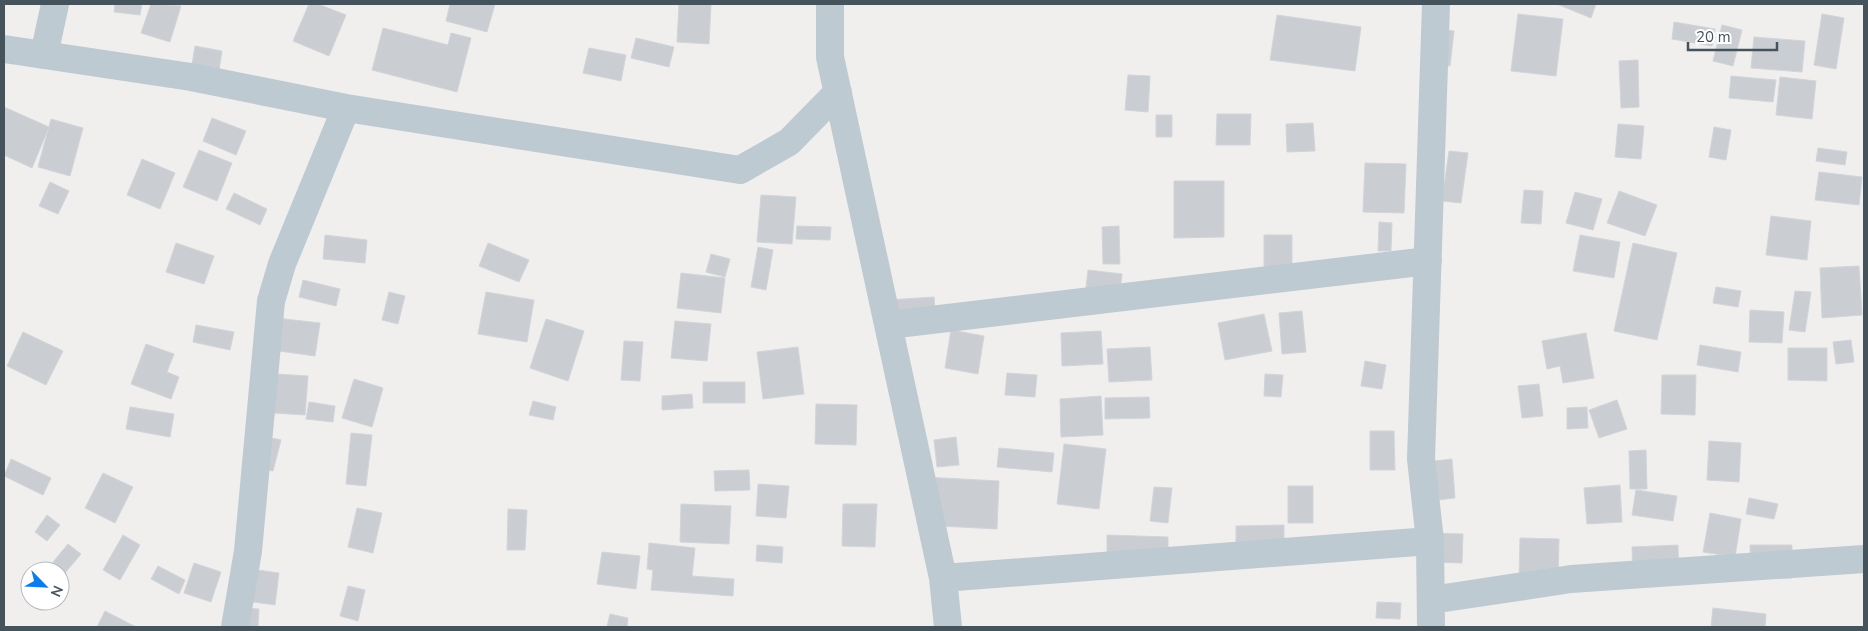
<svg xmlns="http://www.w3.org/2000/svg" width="1868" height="631" font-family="'Nunito Sans',sans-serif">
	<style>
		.building { fill: #caced3; stroke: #d1d5da }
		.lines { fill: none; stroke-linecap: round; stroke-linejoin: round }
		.street { stroke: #bdcad1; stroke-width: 28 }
	</style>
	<rect width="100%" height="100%" fill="#f1eeee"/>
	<path class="building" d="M115,4H142L140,15L114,12Z
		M151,4L181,6L170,42L141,33Z
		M309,4H318L346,15L329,56L293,41Z
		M450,4H495L487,32L446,21Z
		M679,4H711L709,44L677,42Z
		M1557,4H1596L1591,18Z
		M1518,14L1563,19L1556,76L1511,71Z
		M1822,14L1844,18L1836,69L1814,65Z
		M1277,15L1361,27L1355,71L1270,60Z
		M1674,22L1715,29L1712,46L1672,39Z
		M1722,25L1742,30L1733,66L1713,61Z
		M383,28L448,45L451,33L471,38L457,92L372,70Z
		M1436,29L1454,31L1450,66L1431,63Z
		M1754,37L1805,41L1802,72L1751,68Z
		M636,38L674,47L669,67L631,58Z
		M195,46L222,51L216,89L189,84Z
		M589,48L626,55L621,81L583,73Z
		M1638,60L1639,107L1621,108L1619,61Z
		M1128,75L1150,76L1148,112L1125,110Z
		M1731,76L1776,80L1773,102L1729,98Z
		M1780,77L1816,81L1812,119L1776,115Z
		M4,107L49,127L32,168L4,155Z
		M1217,114H1251L1250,145H1216Z
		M1156,115H1172V137H1156Z
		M212,118L246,131L236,155L203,141Z
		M51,119L83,128L70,176L38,167Z
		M1313,123L1315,151L1287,152L1286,124Z
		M1618,124L1644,126L1641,159L1615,157Z
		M1714,127L1731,130L1726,160L1709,157Z
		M1818,148L1847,152L1845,165L1816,161Z
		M199,150L232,163L217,201L183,187Z
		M1449,151L1468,153L1461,203L1442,201Z
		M142,159L175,173L160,209L127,195Z
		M1365,163L1406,164L1404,213L1363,212Z
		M1819,172L1862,177L1859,205L1815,200Z
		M1174,181H1224V237L1174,238Z
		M50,182L69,191L58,214L39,206Z
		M1524,190L1543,191L1541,224L1521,223Z
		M1619,191L1657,205L1645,236L1607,223Z
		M1575,192L1602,199L1593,230L1566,223Z
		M234,193L267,209L260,225L226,209Z
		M761,195L796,197L792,244L757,242Z
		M1771,216L1811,221L1807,260L1766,255Z
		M1379,222L1392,223L1391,251H1378Z
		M797,226L831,227L830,240L796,239Z
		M1119,226L1120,264H1103L1102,227Z
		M325,235L367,240L365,263L323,259Z
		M1264,235H1292V280H1264Z
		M1580,235L1620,242L1614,278L1573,271Z
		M176,243L214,256L204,284L166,272Z
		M488,243L529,260L519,282L479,266Z
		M1633,243L1677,253L1657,340L1614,331Z
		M758,247L773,250L766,290L751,287Z
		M711,254L730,259L725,277L706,272Z
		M1859,266L1862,315L1822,318L1820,268Z
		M1088,270L1122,274L1119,300L1085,296Z
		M681,273L725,278L721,313L677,308Z
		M303,280L340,289L336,306L299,297Z
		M1716,287L1741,291L1738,307L1713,303Z
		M1795,291L1811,292L1805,332L1789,330Z
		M389,292L405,296L398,324L382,320Z
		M486,292L534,300L527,342L478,334Z
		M934,297L936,320L890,323L888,300Z
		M1750,310L1784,312L1782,343L1749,342Z
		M1302,311L1306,352L1282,354L1279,313Z
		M1264,314L1272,351L1225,360L1218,323Z
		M276,318L320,323L315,356L272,350Z
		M546,319L584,331L568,381L530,368Z
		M675,321L711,324L707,361L671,358Z
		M196,325L234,332L230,350L193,342Z
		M951,330L984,336L978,374L945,368Z
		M1101,331L1103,364L1062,366L1061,333Z
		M23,332L63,351L46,385L7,366Z
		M1586,333L1594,378L1563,383L1560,366L1547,369L1542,341Z
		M1851,340L1854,362L1836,364L1833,342Z
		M624,341L643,342L640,381L621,380Z
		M146,344L174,354L167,372L179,377L171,399L131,384Z
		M1700,345L1741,352L1738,372L1697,365Z
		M798,347L804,394L763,399L757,352Z
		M1150,347L1152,380L1109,382L1107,349Z
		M1788,348H1827V381L1788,380Z
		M1365,361L1386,365L1382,389L1361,386Z
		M1007,373L1037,375L1035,397L1005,395Z
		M277,374L308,376L305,415L274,413Z
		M1265,374L1283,375L1281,397L1264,396Z
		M1662,375H1696L1695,415L1661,414Z
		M354,379L383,388L372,427L342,418Z
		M703,382H745V403H703Z
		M1539,384L1543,416L1522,418L1518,386Z
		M692,394L693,408L662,410V396Z
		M1101,396L1103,435L1061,437L1060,399Z
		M1149,397L1150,418L1105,419V398Z
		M1617,400L1627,429L1599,438L1589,410Z
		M533,401L556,407L553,420L529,415Z
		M309,402L335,406L333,422L306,419Z
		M816,404L857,405L856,445L815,444Z
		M130,407L174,414L170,437L126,429Z
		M1587,407L1588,428L1567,429V408Z
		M1370,431H1394L1395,470H1370Z
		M351,433L372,435L366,486L346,484Z
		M262,436L281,440L273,471L255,467Z
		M956,437L959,465L937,467L934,440Z
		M1709,441L1741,443L1739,482L1707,480Z
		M1064,444L1106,449L1099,509L1057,504Z
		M999,448L1054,453L1052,472L997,467Z
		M1646,450L1647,489H1630L1629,451Z
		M11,459L51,478L43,495L4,476Z
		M1452,459L1455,498L1429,501L1426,462Z
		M749,470L750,490L715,491L714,471Z
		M103,473L133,487L115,523L85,508Z
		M924,477L999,481L997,529L922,525Z
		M758,484L789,486L786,518L756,516Z
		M1620,485L1622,522L1587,524L1584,488Z
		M1288,486H1313V523H1288Z
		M1154,487L1172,488L1168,523L1150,521Z
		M1636,490L1677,496L1673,521L1632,515Z
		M1749,498L1778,504L1774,519L1746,514Z
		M681,504L731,506L729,544L680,542Z
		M843,504H877L875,547L842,546Z
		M357,508L382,513L373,553L348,547Z
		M508,509L527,510L525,550H507Z
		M1710,513L1741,519L1735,557L1703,552Z
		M47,515L60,525L47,541L35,532Z
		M1284,525V556L1236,558V526Z
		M1428,533L1463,534L1462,563L1427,562Z
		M123,535L140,545L120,580L103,570Z
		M1107,535L1168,537V558L1107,557Z
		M1520,538L1559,539L1558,581L1519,580Z
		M649,543L695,548L692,576L734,579L733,596L651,590L653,570L647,569Z
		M68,544L81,554L65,573L53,562Z
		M757,545L783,547L782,563L756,561Z
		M1678,545L1679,581L1633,582L1632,547Z
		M1750,545H1792V578H1751Z
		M602,552L640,556L636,589L597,584Z
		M194,563L221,572L211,602L184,593Z
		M158,566L185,580L179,594L151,579Z
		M244,568L279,573L275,605L239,600Z
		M348,586L365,590L358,621L340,616Z
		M1377,602L1401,603L1400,619L1376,618Z
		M245,608L259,609L258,627H243Z
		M1713,608L1766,614L1765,627H1711Z
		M105,611L136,627H97Z
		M610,614L628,618L627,627H607Z"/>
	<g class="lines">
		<path class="street" d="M830,4V57L943,578L948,627
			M4,49L191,77L346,108L740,170L789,142L838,92
			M44,55L55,4
			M889,325L1428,261
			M943,578L1430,541
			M1431,600L1571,579L1864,559
			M235,627L248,551L271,301L282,264L346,108
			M1431,627L1430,541L1421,459L1436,4"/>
	</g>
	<rect width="1868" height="631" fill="none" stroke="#45535d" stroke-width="10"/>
	<g transform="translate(45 586) rotate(114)"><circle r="24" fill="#ffffff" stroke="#b5babe"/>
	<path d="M0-4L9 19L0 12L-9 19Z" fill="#0a7dee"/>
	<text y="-8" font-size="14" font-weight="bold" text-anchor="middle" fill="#45535d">N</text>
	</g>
	<path d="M1688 42v8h89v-8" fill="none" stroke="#45535d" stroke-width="2.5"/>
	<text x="1696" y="42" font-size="15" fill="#45535d" stroke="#ffffff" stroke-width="4" paint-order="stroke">20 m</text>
</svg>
